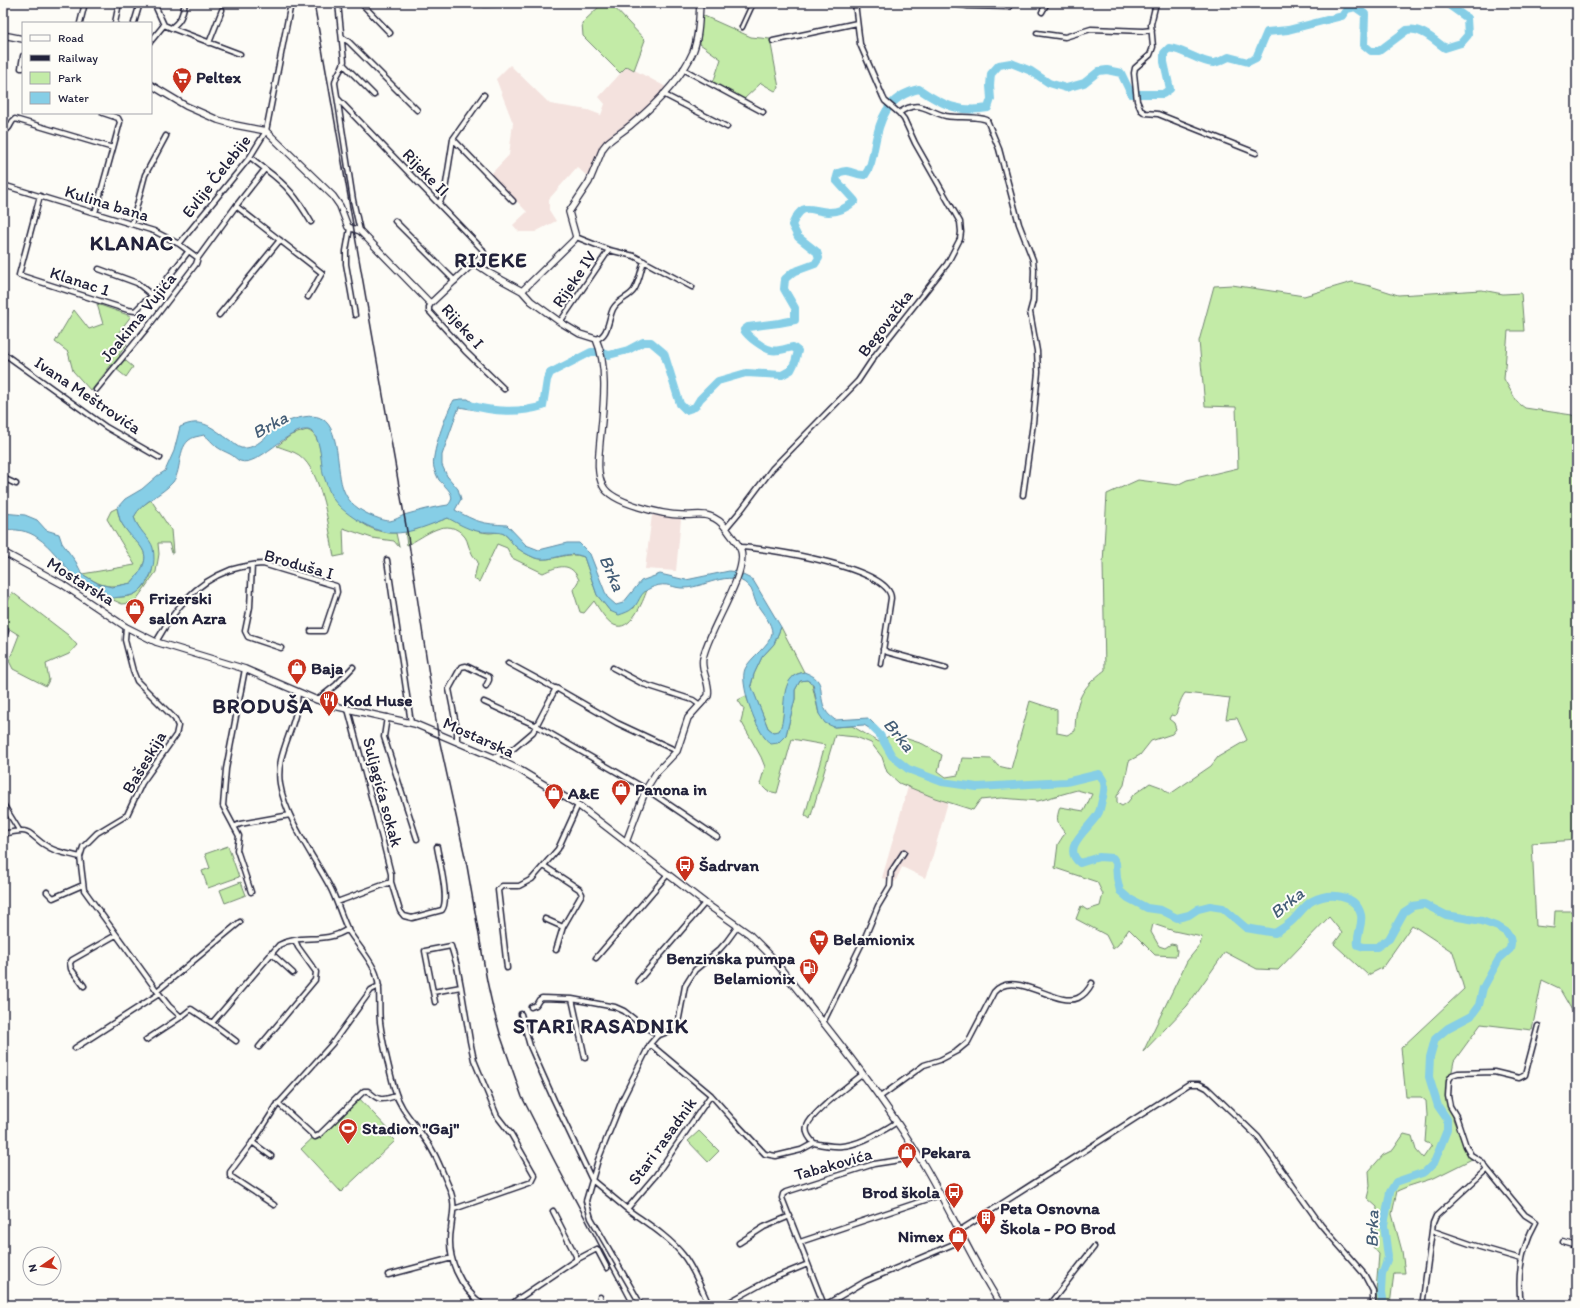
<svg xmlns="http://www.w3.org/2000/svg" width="1580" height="1308" font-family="Itim,sans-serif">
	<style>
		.built { fill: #f4e2de }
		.green { fill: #c3eba7; stroke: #728671; fill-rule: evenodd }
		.water { fill: #86cee6; stroke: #5e89a2 }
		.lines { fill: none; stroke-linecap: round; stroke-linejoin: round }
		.river { stroke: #86cee6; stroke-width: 8 }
		.street-casing { stroke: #22223b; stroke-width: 7 }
		.secondary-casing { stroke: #22223b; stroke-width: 8 }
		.street { stroke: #fdfcf7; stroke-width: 4 }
		.secondary { stroke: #fdfcf7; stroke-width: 5.5 }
		.rail { stroke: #22223b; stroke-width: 1.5 }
		.labels { text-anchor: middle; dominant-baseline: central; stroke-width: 4; stroke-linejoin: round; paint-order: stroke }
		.poi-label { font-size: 17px; font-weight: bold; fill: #22223b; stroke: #fdfcf7; text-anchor: start }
		.street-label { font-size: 17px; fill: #22223b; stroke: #fdfcf7 }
		.water-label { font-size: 18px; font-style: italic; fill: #455e77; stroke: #fdfcf7 }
		.district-label { font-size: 21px; font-weight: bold; letter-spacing: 1px; fill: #22223b; stroke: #fdfcf7 }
	</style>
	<rect width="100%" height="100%" fill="#fdfcf7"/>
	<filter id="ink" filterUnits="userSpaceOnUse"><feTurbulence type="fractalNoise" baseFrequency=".025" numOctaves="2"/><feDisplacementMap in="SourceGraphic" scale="8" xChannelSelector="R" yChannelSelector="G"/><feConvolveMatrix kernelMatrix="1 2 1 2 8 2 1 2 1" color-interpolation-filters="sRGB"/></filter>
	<g filter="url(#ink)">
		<path class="built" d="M510,65L550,104L588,110L601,115L605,104L599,97L627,66L666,87L659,96L635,119L616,131L604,142L593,169L588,177L577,167L549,199V210L556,221L535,232H519L513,225L527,212L491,174L509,155L513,123L496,79Z
			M652,515L681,519L676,571L645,569Z
			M908,787L948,802L931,862L925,878L902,867L895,882L882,878Z"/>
		<path class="green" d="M603,3H610L645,40L634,70L627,66L620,73L583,36L582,23Z
			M702,15L751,37L770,39L779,88L775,91L761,83L744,99L713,83L721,59L700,44Z
			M1352,282L1370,286L1398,295L1482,290L1503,294L1521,293L1524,331H1508L1504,379L1517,402L1525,408L1572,415L1577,418V840L1532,843L1536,926L1554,928L1555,911H1577V1019L1559,988L1542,980L1532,1030L1481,1024L1454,1061L1448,1091L1454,1111L1453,1119L1465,1149L1472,1159L1434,1178L1409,1186L1397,1191L1392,1214L1402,1251L1405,1273H1394L1390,1305H1377L1376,1291L1379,1254L1373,1247L1377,1207L1367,1198L1370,1186L1369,1171L1383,1155L1393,1150L1404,1134L1412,1136L1416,1150L1423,1158L1432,1145L1425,1142L1427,1115L1426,1101L1421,1097H1406L1401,1048L1464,989L1453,952L1412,925L1382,968L1368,975L1334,944L1342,933L1329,917L1278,970L1257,969L1225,952L1187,1006L1143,1052L1187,961L1200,945L1202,937L1174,931L1153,924L1151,932L1159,946L1165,948L1171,944L1176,945L1177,951L1176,956L1155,955L1129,929L1118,945L1113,949L1106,935L1076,919L1081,906L1087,910L1100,906L1103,894L1097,882L1055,868L1058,844L1065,833C1056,822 1056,819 1060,807L1084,811L1092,794L1077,790L1038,801L1001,798L980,800L973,810L935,798L899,783L887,772L882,757L871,743L856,737L835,735L810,819L805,815L825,745L792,739L777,793L767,791L760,784L765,767L761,757L741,721L744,709L738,700L746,696L757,724L765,738L786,735L795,699V690L800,681L807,680L812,684L819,714L834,727L852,726L879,742L892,734L923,744L942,755L938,771L946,777L958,775L962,758L992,759L998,766L1011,769L1030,701L1057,710V733L1067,735L1075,731C1076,700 1080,689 1105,670L1103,563L1107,494L1138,480L1177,485L1187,480L1238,468L1236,407L1205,406L1199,341L1214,286L1232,285L1304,296ZM1185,693L1230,698L1226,719L1237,718L1247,740L1218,757L1211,766L1170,794L1161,787L1150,783L1133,795L1128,802L1122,806L1117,803V796L1124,785L1129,761L1140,755L1151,741L1172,734L1176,729L1174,723L1169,719L1171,715L1175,716C1179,708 1179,701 1185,693Z
			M97,304L131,316L116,336L127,344L119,355L133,367L126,377L111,365L91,391L73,371L68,352L55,342L74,310L89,329L103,324Z
			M307,430C323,436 320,461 324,474C326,483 331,489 336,496C352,516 368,534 396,533L399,547L394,541L372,538L343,528L344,555L334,557C329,530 323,472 299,455C293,451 284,449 277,446L291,435Z
			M151,500L171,530L173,553H172L169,543H158L159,554L156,572L134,603L122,604L109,598C128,596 135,599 147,582C158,567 151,549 143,534C140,528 136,524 134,517C138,509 143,505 151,500Z
			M117,508C118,512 119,516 120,520C133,547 162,548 131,583C107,589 102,586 82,574L135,565L107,519L111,511Z
			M448,518C461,524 475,532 489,533C494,533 499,531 504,534C508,536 511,542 514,545C520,551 528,555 535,558C553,563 566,550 584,557L597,595L610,611L634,608L641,594L647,590C643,602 630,633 614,625C606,621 599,609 594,601L584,613L580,612L573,590L579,580C571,561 558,566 543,573L512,558L507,548L497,544L479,582L474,579L478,562C475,558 472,555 471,551C468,547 468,541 465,537C447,514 425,537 407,545L405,531L414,530Z
			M12,592L68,635L77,645L69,654L46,664L49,680L46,686L13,669L9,661L19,635L3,625V614Z
			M781,627L804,672C801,673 797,674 795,675C779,687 788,716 779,732H773L768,728L751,686L754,674L762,657L774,644Z
			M228,846L239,877L208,888L202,871L210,868L205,854Z
			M241,882L246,895L225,903L220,890Z
			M357,1096L392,1133L390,1136L395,1141L341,1192L301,1149Z
			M699,1131L719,1151L708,1162L688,1141Z"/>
		<path class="water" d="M461,399H468L480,408L476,410L459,407L442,455V465L447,476L458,489L461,499L455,510C476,522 483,524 507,525L526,545L539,550L567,543H579L590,554L607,597L616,605L623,603L641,581L660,574L686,580L729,571L737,572L753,580L781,627L774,644L762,657L754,674L751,685L768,728L773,732L779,731C788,715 778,687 795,675C797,674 801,673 804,672C829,681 816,692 826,711C828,715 832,717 835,720L868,718L876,726L880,735L864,725L834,727L825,723L819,714L813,684L807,680L800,681L795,690V699L786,735L778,743L771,744C769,742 766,740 765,738C755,726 739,683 745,669C750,657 770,646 772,633C772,623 763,614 758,606C754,601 754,594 751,589C734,566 707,587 685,588C673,589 668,581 653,587C638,593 641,601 633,608C629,612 624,613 619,615L610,611L597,595L584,557C566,549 553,563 535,558C528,555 520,551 514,545C511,542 508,536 504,534C499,531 484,533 477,531C467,529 457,523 448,518C431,524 411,534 392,533C374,533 340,512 332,497C329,492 325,479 323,474C321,464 321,432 308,430C288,427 258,468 240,461C237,460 234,456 230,454C226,452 221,450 217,447C212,443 209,438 204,435C201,436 198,436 195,437C176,443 183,469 173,482C161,496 142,501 134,517C137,529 151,539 153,548C156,564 152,576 142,588C136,595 130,596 121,597C117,597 112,599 109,598C76,593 63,555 38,538C28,530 15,529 3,530V513L25,515L37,520L46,530L59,534L62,543L76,562L82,574L99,584L112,587L131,583C162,548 133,547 120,520C119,516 118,512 117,508L125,499L142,489L157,476L165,471L174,451L180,427C203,416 213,429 231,441C234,444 238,447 241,448C258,450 268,432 280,425C289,420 307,414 318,417C342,424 335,472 344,491C348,502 359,510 370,515C375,517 384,521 390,521C395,520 400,517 404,515C418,511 433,507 448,505C458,495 445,487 439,480C437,476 435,472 434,468C430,456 447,411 454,400Z"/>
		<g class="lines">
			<path class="river" d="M470,405C493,412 520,413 543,406L547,380L550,373L591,352H600L609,355L628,350L643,342H651L664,353L680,404L686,410L695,407L700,399L718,381L746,373L782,375L791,370L795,362L798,351L793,347C787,348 777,352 771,350C763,348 748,337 744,330L748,327L779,323L795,320V308L784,289L785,279L793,272L815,264L819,258L817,252L798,237L792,225C803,200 809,211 829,212C838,212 848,207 855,201L836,180L838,173C850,167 854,176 865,175C871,167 872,159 874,149C879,120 887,96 919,89C942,105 960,113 988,108L991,99L990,86L991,74L999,65L1011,63L1031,71L1049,83L1066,88L1084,83L1099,71L1107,70L1121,73L1131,94H1163L1170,89L1164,62V53L1169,48C1183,49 1203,64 1214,63C1220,62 1224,59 1229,57L1248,62L1256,58L1267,32L1288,30L1342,16L1347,9L1355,7L1365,14L1364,45L1371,51H1379L1407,30C1421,27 1435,41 1445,48L1461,43L1468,35L1467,18L1446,3
				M873,728L880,735L892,756L908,769L942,782L977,787L1066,782L1099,774C1106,782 1105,787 1103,797C1101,802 1101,807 1099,812C1092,827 1059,847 1080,863L1099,857L1113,858L1116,863L1117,878L1120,891L1128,898L1147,908L1161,910L1177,918L1189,915L1198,909L1210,906L1223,908L1246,928L1275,933C1281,929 1288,925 1293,920C1299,914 1305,905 1312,901C1329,892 1356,894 1361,915C1363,925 1356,935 1358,945L1364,947H1377L1389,939L1404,912L1413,906L1424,904L1446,915L1482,921L1498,927L1506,932L1510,938L1511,943L1510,949L1499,959L1483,988L1479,1005L1471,1016L1448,1028L1435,1039L1430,1057L1429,1077L1438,1106L1447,1119V1130L1434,1163L1425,1172L1396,1182L1390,1192L1384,1225L1388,1257L1382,1274L1381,1292L1383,1305"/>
			<g class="street-casing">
				<path id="street" d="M154,3L164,25
					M338,3L344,61C343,69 336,74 335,83L353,200L360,231
					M361,3L390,33
					M946,3L968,6L1009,7
					M1156,3L1151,24L1153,47L1150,55L1135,68L1134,73L1137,101L1141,110L1145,113L1158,114L1256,153
					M485,4L510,3
					M856,6L863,3
					M1042,12L1047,3
					M80,23L85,3
					M115,23L119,3
					M134,23L140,3
					M742,27L753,3
					M171,28L240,54
					M1037,33L1065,37L1091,29L1143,31L1152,30
					M343,38L349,42L417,110
					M151,41L164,25L171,28C182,20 182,15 185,3
					M773,41L857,23
					M209,43L222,10
					M23,56L21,68H23
					M344,65L374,95
					M683,69L763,112
					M663,94L727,127
					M338,99L482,249L484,253L473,264
					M899,113C920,98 927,112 946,116C958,118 971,116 984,119L987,120L999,149L1019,224L1033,260L1034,270L1033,301L1030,312L1037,351L1038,372L1033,423L1023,495
					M3,130H6C11,128 10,122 15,119L113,148L120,122L118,118L103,113
					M453,139L513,201
					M250,157L265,169
					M3,185L154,231L179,244L198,258
					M40,196L19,275L128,310L135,311L143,303L156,293L188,252
					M439,204L445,190L453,139L484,95
					M236,206L322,273L308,297
					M95,213L113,148
					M395,221L455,281
					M132,224L145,175L166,136
					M350,228L346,251V264L355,315
					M576,237L609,250L634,256L692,287
					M179,244L250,157L266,131L291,3
					M99,269L137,283L153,296
					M432,302L429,307V311L465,351L504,389
					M219,315L280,240
					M560,322L609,250
					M596,339C609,336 608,319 613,309C618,299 629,298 634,290C639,282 641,270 644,261
					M3,353L106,427L160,458
					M96,390L151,323L196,264L198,258L236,206L265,169C288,186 297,198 311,222
					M3,478L16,484
					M726,528L742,509L772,469L858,381L876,354L947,264L960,239L961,232L960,222L915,143L904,119L899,113L885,101L883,97L860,44L855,3
					M739,547C765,548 890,567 891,598L881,664
					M387,560L411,723
					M252,565L250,607L245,631L248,637L281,648
					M3,627L6,631L3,639
					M126,627L125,640L133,671L137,681L175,719L178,726L176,735L142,783L127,815L97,833L83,847L80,857L84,890L157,991L169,1006L181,1017L191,1009L212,1023L279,945C301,933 324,945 348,929
					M156,642C175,609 193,584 230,570C241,567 252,564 263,564L336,586L337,592L324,631H311
					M883,649L887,652L946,668
					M508,663L556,689
					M613,668L643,684L693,700L700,705
					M245,669L226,769L223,806L239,836L237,850L251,892
					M298,693C297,701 297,709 295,716C289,739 276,760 280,784C285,817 314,857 330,887C337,900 341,916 348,930C356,943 367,955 374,969C382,985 378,1004 380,1022C383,1045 389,1069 395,1091C400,1109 412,1120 423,1136C435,1151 441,1169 449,1187C456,1204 453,1211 451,1229C446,1259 460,1287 483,1305
					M317,700L336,685L353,667
					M484,702L537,726L646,789L717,837
					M387,717L384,737L417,839
					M457,742V729L449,689L461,667L466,666L489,677V680L486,686
					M495,758L501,753L513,749L533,732L556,688L617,723L677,751
					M3,804L19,830
					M234,827L240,824L290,815
					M3,834C37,826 25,835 50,848C59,853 70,854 80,857
					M544,866L579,889L582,894L563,927L545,919
					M391,882L400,911L404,916L412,918L442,910C450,900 439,860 437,847
					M47,892L53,898L83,885
					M337,902L391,882V874L382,838L348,709
					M556,950L563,927
					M271,953L293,973
					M596,958L668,874
					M507,968L498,890L502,886H519L532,879L558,849L578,805
					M638,981L705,903
					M84,986L71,969L70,963L72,960L116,935
					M157,991L240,922
					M433,992L461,987L470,1041L474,1060L497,1116L511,1134L535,1176L532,1182L454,1209
					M572,999L585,1058
					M435,1002L425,951L451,946L457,966L461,987
					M531,1007L536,1005L539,1000L542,998L572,999L615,1007L624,1011L643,1026L659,1035
					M521,1014L530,1046L554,1100L592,1180L627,1209L656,1175L711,1095L650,1044
					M212,1023L236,1041
					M823,1023L865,937L878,906L890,886L891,872L904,852
					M146,1040L181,1017
					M259,1047L315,980L316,972L298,947L295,940
					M75,1048L159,994
					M711,1095L733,1120L765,1154L776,1156L801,1150L814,1143C810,1139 805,1132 807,1126C811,1113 850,1084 863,1074
					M880,1097L924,1065L940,1060L957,1051L968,1042L994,992C1014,968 1057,1008 1078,998C1084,995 1089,989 1092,983
					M278,1103L315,1137L319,1135L364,1091H368C380,1102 382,1100 396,1096
					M252,1142L271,1156
					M814,1143C823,1145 833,1147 842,1146C859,1145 883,1131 897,1122
					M1487,1169L1482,1162L1471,1155L1466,1146L1456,1116L1450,1106L1448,1096L1449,1080L1452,1075L1458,1073L1494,1072L1519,1078L1525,1075L1538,1026
					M274,1205L230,1176V1172L257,1136L277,1105L332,1044L371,990L379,986
					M627,1209C646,1223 668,1236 683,1255C694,1269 701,1288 709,1305
					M959,1231L1189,1084H1199L1207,1088L1258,1137L1321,1225L1364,1274L1373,1291V1305
					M1433,1231L1473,1245L1521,1259
					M800,1242L940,1195
					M1563,1242L1577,1246
					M739,1243L764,1227L790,1216
					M576,1260L597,1249L607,1268
					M388,1275L452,1258
					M600,1297L603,1305
					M1423,1299L1433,1223L1436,1216L1487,1169L1525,1215L1536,1222C1521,1248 1517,1276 1521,1305
					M511,1305L518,1299L576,1260V1256L553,1211
					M641,1305L591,1218L586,1201L598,1160L623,1098L650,1044L657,1036L670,1031L675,1026L679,1018L685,986L695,970L719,950L727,941L738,926
					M724,1305L771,1279L808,1264
					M824,1305L782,1198L783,1194L786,1192L874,1164L900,1160L917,1153
					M825,1305L866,1281L963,1240
					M1049,1305L1094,1247"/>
			</g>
			<g class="secondary-casing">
				<path id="secondary" d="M3,35L23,39
					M151,85L186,106L218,120L235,125L266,131L333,196L340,206L348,227L360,231L429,302H432L469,267L476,264L491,274L522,291L531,301L560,322L580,334L596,339C609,368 603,410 600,441C599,455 596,473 603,486C611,503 664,515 682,515C691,516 701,513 709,516C717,518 724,525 728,531C732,537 739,544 741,551C748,573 708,631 703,658C700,671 711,683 708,696L688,718L677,751L656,773L646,789L626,842
					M522,291L574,240L576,237L569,212L589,182L603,148L607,143C615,136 624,131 632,124C655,105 681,80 693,52C699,37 699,19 700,3
					M3,293L4,304L3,327
					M3,552L62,584L126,627L156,642L245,669L317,700L334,706L415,724L495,758L520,770L578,805L705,903L749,934L770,955C820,1019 873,1082 916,1152C947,1201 969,1256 1001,1305"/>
			</g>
			<use href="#street" class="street"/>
			<use href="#secondary" class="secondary"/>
			<path class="rail" d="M314,3L408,537L438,734L467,866L487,981L493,1008L501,1037L522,1097L553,1158L631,1305"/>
		</g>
	</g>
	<defs>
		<g id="supermarket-pin" transform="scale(1)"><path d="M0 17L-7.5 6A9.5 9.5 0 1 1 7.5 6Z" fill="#c8321e" stroke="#fdfcf7"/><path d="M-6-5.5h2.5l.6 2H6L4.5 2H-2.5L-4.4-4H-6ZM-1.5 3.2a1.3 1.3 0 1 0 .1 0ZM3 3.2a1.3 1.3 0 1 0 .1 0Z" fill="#fff"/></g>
		<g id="shop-pin" transform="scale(1)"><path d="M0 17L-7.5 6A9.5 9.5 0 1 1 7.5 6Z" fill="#c8321e" stroke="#fdfcf7"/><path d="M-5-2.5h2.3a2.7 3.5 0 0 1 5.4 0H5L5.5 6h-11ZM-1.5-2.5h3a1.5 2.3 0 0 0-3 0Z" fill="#fff"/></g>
		<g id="restaurant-pin" transform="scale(1)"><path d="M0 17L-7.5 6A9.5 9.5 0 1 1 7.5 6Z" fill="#c8321e" stroke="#fdfcf7"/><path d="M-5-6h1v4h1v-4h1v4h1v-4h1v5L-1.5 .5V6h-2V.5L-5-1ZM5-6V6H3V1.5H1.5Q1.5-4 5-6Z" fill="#fff"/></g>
		<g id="bus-pin" transform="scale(1)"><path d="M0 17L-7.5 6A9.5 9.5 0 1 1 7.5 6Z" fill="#c8321e" stroke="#fdfcf7"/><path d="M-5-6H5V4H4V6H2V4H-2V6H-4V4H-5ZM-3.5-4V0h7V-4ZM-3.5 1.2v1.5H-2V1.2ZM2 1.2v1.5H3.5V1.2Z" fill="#fff"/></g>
		<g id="fuel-pin" transform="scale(1)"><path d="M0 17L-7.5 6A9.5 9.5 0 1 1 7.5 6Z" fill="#c8321e" stroke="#fdfcf7"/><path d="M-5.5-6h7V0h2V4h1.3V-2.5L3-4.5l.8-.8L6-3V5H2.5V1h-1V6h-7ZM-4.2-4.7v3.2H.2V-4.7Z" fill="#fff"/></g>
		<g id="stadium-pin" transform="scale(1)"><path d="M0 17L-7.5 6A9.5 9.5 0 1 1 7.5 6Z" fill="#c8321e" stroke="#fdfcf7"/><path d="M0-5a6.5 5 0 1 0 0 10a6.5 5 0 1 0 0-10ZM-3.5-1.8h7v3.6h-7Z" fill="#fff"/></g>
		<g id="building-pin" transform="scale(1)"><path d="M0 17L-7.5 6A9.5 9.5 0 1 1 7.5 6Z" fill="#c8321e" stroke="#fdfcf7"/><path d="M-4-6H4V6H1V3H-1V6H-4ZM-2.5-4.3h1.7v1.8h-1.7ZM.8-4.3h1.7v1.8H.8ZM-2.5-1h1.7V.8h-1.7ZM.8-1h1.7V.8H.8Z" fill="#fff"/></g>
	</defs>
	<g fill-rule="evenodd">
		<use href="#supermarket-pin" x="182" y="77"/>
		<use href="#shop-pin" x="135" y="608"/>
		<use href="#shop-pin" x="297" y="668"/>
		<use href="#restaurant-pin" x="329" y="700"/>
		<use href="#shop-pin" x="621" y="789"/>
		<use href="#shop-pin" x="554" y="793"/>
		<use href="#bus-pin" x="685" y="865"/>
		<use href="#supermarket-pin" x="819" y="939"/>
		<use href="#fuel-pin" x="809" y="968"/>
		<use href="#stadium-pin" x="348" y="1128"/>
		<use href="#shop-pin" x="907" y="1152"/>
		<use href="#bus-pin" x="954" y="1192"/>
		<use href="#building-pin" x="986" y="1218"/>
		<use href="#shop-pin" x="958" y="1236"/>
	</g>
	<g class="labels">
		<g class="poi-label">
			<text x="196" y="77">Peltex</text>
			<text x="149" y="598">Frizerski<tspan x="149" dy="20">salon Azra</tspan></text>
			<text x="311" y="668">Baja</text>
			<text x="343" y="700">Kod Huse</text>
			<text x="635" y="789">Panona in</text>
			<text x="568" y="793">A&amp;E</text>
			<text x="699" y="865">Šadrvan</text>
			<text x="833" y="939">Belamionix</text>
			<text x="795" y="958" text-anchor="end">Benzinska pumpa<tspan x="795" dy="20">Belamionix</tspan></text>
			<text x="362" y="1128">Stadion "Gaj"</text>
			<text x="921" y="1152">Pekara</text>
			<text x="940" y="1192" text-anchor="end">Brod škola</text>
			<text x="1000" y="1208">Peta Osnovna<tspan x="1000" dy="20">Škola - PO Brod</tspan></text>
			<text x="944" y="1236" text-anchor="end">Nimex</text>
		</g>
		<g class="street-label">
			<text transform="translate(426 172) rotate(46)">Rijeke II</text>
			<text transform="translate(216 176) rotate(-52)">Evlije Čelebije</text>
			<text transform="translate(107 203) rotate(17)">Kulina bana</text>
			<text transform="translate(574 279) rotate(-56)">Rijeke IV</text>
			<text transform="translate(80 281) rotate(18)">Klanac 1</text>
			<text transform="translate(138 317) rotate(-51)">Joakima Vujića</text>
			<text transform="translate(885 323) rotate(-53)">Begovačka</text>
			<text transform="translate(463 326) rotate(48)">Rijeke I</text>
			<text transform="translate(88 395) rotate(34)">Ivana Meštrovića</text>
			<text transform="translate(299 564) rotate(16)">Broduša I</text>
			<text transform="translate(81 581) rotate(32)">Mostarska</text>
			<text transform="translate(479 737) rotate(24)">Mostarska</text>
			<text transform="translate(144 762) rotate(-59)">Bašeskija</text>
			<text transform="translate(383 792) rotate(75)">Suljagića sokak</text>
			<text transform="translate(662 1141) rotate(-54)">Stari rasadnik</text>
			<text transform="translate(833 1164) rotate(-16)">Tabakovića</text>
		</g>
		<g class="water-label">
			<text transform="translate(270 425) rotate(-29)">Brka</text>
			<text transform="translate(612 573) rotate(66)">Brka</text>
			<text transform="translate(899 735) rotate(50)">Brka</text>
			<text transform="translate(1287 903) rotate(-39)">Brka</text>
			<text transform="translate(1372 1229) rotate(-89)">Brka</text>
		</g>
		<g class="district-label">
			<text x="132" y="242">KLANAC</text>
			<text x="491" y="259">RIJEKE</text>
			<text x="263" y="705">BRODUŠA</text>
			<text x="601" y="1025">STARI RASADNIK</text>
		</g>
	</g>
	<rect width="1580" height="1308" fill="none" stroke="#fdfcf7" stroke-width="16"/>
	<rect x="8" y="8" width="1564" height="1292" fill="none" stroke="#22223b" stroke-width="1.5" filter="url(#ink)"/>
	<rect x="22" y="22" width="130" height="92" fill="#fdfcf7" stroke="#a5a5ac"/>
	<rect x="30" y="35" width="20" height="6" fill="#fdfcf7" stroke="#a5a5ac"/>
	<text x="58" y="42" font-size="12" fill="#22223b">Road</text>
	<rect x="30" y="55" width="20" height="6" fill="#22223b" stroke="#a5a5ac"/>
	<text x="58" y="62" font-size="12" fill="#22223b">Railway</text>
	<rect x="30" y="72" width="20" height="12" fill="#c3eba7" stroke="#a5a5ac"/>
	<text x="58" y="82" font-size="12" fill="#22223b">Park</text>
	<rect x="30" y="92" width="20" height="12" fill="#86cee6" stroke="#a5a5ac"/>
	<text x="58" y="102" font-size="12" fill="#22223b">Water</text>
	<g transform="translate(42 1266) rotate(257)"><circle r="19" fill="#fdfcf7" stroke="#a5a5ac"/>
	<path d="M0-3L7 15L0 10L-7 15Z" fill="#c8321e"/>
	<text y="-6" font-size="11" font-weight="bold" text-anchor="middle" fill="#22223b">N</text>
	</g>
</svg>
